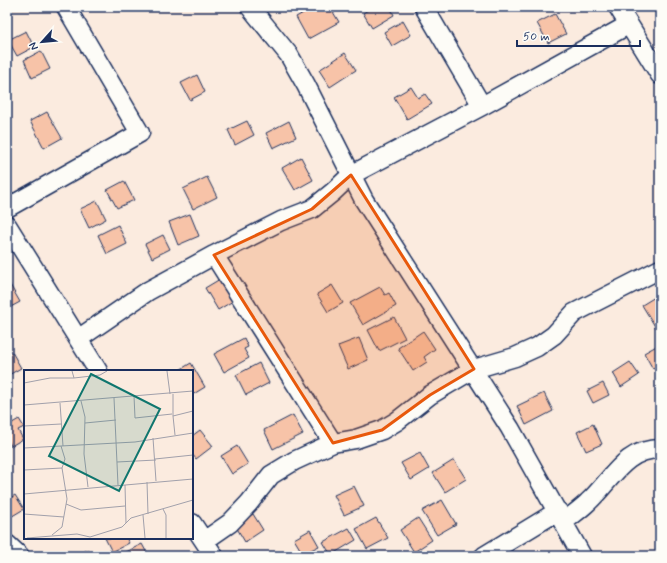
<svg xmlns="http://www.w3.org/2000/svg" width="667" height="563" font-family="Mynerve,sans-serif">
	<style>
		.building { fill: #f7c3a8; stroke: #1b2f5e }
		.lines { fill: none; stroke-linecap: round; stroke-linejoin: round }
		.minor-casing { stroke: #1b2f5e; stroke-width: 21 }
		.minor { stroke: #fdfcf7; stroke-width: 18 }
		.marked { fill: #e8590c; fill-opacity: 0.2; stroke: #e8590c; stroke-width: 3; stroke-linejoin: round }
		.inset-road { fill: none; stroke: #a1a0ab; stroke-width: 1 }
		.view { fill: #0f766e; fill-opacity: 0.15; stroke: #0f766e; stroke-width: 2 }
		.inset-edge { fill: none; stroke: #1b2f5e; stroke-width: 2 }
	</style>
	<rect width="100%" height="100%" fill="#fbebdf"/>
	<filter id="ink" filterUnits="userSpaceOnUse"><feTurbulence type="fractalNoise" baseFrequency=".025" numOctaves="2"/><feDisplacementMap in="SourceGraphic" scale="8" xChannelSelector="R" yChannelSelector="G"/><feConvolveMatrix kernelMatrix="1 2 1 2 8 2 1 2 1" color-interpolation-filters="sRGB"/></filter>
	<g filter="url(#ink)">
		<path class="building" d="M314,7H330L339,22L308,39L296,17Z
			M373,7H390L394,15L372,28L363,13Z
			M555,14L566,34L548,43L537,23Z
			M403,21L411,35L392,46L384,32Z
			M26,31L34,47L17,56L8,40Z
			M41,51L50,69L32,78L24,60Z
			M345,53L356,70L330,87L319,70Z
			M197,75L205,92L190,100L181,83Z
			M411,87L418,98L425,94L432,104L407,119L394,97Z
			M47,112L62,138L44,148L30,121Z
			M247,121L254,135L235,145L228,130Z
			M289,121L296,137L273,148L266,133Z
			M301,157L313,180L295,190L282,168Z
			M207,177L217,197L193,209L183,189Z
			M124,181L134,200L117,208L107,190Z
			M97,201L106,219L89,228L80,209Z
			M190,214L199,236L178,245L169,222Z
			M118,225L127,244L107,254L98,235Z
			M163,235L170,249L152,258L145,244Z
			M220,279L233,301L218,310L205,288Z
			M9,283L20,302L7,309V284Z
			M332,285L343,303L328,312L317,294Z
			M380,287L385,295L389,293L396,306L363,325L350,303Z
			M660,294V326L656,328L642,305Z
			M394,317L405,338L379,351L368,330Z
			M423,331L435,349L424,357L427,362L413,371L398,348Z
			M244,338L248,347L244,349L249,358L224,372L214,354Z
			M359,338L368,360L348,369L338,346Z
			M660,344V365L653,369L644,353Z
			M12,352L21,368L7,376V355Z
			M630,362L639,375L621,387L613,373Z
			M191,363L205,387L192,395V371H178Z
			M259,363L269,383L246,395L236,375Z
			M603,383L609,395L593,403L587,391Z
			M544,393L553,411L526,425L517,406Z
			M293,415L303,434L273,449L264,430Z
			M19,419L24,427L18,430L23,439L11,446L7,438V426Z
			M593,424L602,444L586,451L577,432Z
			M200,430L213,446L196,459L192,454V436Z
			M237,446L248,464L232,474L221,456Z
			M420,453L429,469L411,480L401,463Z
			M454,460L466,479L445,492L433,473Z
			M354,486L364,506L344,515L334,495Z
			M15,495L24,509L9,518L7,515V500Z
			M442,500L456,524L437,535L422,511Z
			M253,514L263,530L245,542L235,525Z
			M376,518L388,538L367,549L356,529Z
			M418,518L432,540L414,552L400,530Z
			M349,528L356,540L331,555L323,542Z
			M310,530L319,546L303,554L294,539Z
			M105,538H126L129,543L112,552Z
			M142,544L148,555L123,556L122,554Z
			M88,549L91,556H75Z"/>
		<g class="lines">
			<g class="minor-casing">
				<path id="minor" d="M250,7L289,55L306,85L364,200L510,428L582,556
					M424,7L482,106
					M618,7L660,75
					M7,208L140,133L66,7
					M7,225L98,371
					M214,255L333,443
					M78,339L148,291L214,255L281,221L312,209L333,192L351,175L482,106L628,25
					M564,522C572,515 581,509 588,502C612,480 624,449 660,449
					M192,523L214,556
					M204,541L230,523L249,503L271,475L294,461L333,443L356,439L382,430L397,421L430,395L474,369L515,357L537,347L554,335L574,313L660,269
					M7,544L20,556
					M484,556L558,511"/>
			</g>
			<use href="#minor" class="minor"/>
		</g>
	</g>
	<path class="marked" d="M351,175L474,369L430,395L382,430L333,443L214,255L312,209Z"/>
	<g transform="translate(24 370)">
		<rect width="169" height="169" fill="#fbebdf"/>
		<path class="inset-road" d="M143,1L146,24M50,8L76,5L83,1M0,13L26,8H50L48,1M149,24V46L169,41M110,26L111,48L148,44M90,28L94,115M57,31L61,47L60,84L64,117M36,33L39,76M0,35L169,21M149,46L151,65M61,53L92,50M0,56L37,54M129,68L132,111M0,78L111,72L169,63M131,89L169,85M93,92L132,90M0,100L38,98M123,112L124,144M101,115L102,153M0,124L169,109M42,134L57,140L101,136M139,139L142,145V168M0,144L40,147M119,145L121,168M28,165L38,157L43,129L38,98L41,89L37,76M3,168L53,164L66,167L98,157L107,148L169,130"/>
		<path class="view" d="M67,4L136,39L95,121L25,86Z"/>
		<rect width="169" height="169" class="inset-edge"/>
	</g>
	<rect width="667" height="563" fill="none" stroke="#fdfcf7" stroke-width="24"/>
	<rect x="12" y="12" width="643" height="539" fill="none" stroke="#1b2f5e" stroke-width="1.5" filter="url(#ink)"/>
	<g transform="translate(42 42) rotate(243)" stroke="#fdfcf7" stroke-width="3" paint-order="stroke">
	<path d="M0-3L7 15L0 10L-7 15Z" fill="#1b2f5e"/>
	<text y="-6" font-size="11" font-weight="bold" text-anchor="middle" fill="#1b2f5e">N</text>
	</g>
	<path d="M517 40v6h123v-6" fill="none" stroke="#1b2f5e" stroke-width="2"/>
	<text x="523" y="40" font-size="12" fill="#1b2f5e" stroke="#fdfcf7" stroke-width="3" paint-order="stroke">50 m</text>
</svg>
